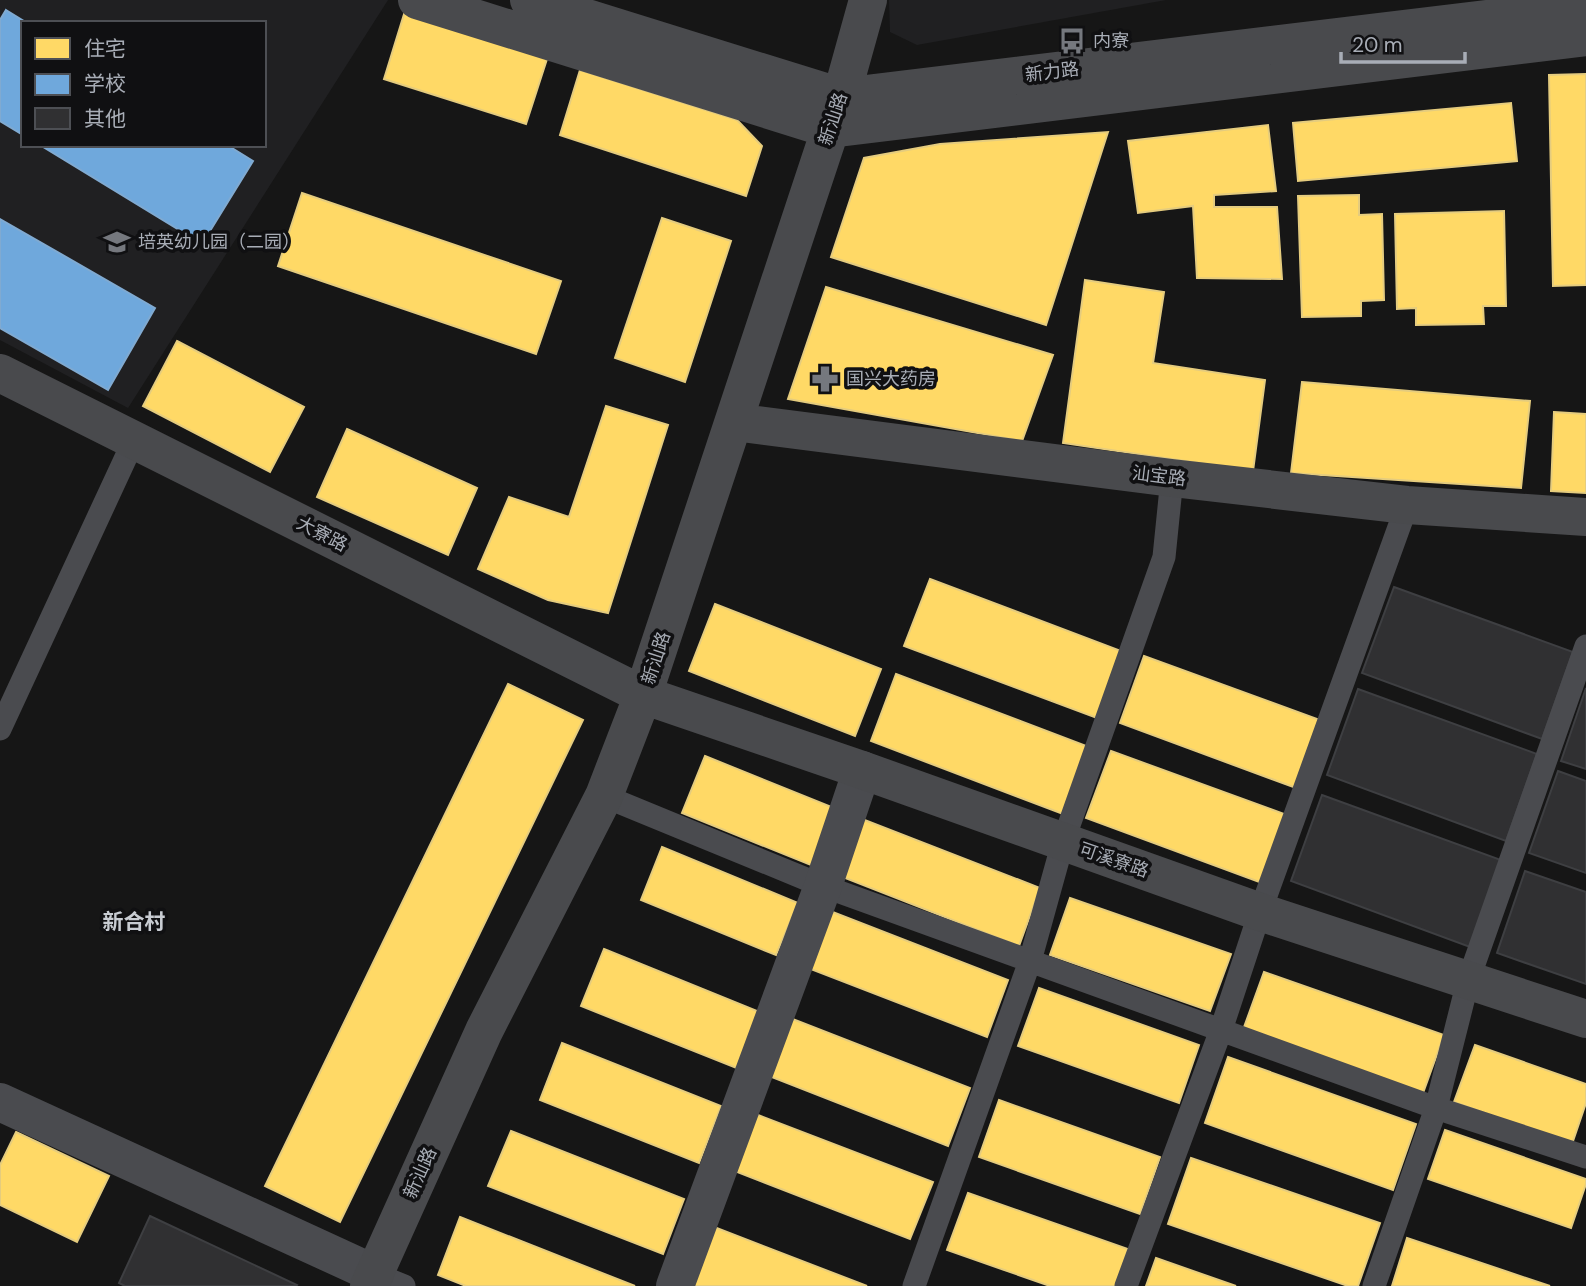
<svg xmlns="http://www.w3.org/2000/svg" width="1586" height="1286" font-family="'DM Sans','Noto Sans SC',sans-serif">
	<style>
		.built { fill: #202022; fill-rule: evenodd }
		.homes { fill: #ffd966; stroke: #e5cc7e; stroke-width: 2 }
		.schools { fill: #6fa8dc; stroke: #80aad1; stroke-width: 2 }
		.building { fill: #303032; stroke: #3e3f42; stroke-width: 2 }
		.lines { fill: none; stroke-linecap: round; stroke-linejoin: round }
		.lane { stroke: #4a4b4f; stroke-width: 23 }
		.street { stroke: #4a4b4f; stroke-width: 38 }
		.secondary { stroke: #494a4d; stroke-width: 38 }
		.labels { text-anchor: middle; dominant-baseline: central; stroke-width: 7; stroke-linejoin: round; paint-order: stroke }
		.poi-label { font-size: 18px; fill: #a8adb6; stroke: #101012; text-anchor: start }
		.street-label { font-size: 18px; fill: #a8adb6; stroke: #101012 }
		.quarter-label { font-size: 21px; font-weight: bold; fill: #c8ccd2; stroke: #101012 }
	</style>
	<rect width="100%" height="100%" fill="#161616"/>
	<path class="built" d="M0,0H388L128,408L0,340ZM23,23H264V145H23Z
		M889,0H1166L917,45L890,32Z"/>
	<path class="homes" d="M405,11L548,56L526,124L384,79Z
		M580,70L737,120L762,146L746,196L560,135Z
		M1586,74V285L1553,286L1549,75Z
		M1511,103L1517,161L1298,181L1293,123Z
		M1268,125L1276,191L1214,195V207H1277L1282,279L1197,278L1193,206L1138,213L1128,141Z
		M1108,132L1046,325L831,257L864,158L940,144Z
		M302,193L561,281L536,354L278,266Z
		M1359,195V215L1382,214L1384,300L1361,301V316L1302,317L1298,196Z
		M1504,211L1506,306H1483L1484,324L1416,325V308L1397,309L1395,214Z
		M662,218L731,241L685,382L615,358Z
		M1085,280L1164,292L1153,363L1265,380L1253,471L1063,443Z
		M826,287L1053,355L1022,441L788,399Z
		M177,341L304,407L270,472L143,406Z
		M1302,382L1530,401L1521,488L1291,473Z
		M606,406L668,425L608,613L548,600L478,569L509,497L569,517Z
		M1554,412L1586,414V493L1551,491Z
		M347,429L477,488L448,555L317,497Z
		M930,579L1121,651L1097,718L904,646Z
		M715,604L881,669L855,736L689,671Z
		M1144,656L1320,720L1296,788L1120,723Z
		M896,674L1089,747L1063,814L871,741Z
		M508,684L583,720L340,1222L265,1186Z
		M1111,751L1287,815L1262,883L1086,818Z
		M705,756L834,808L811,865L682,813Z
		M862,819L1040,888L1019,946L840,876Z
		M662,847L798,903L776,955L641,900Z
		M1070,898L1231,954L1210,1011L1050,955Z
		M830,911L1008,980L987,1037L808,968Z
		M604,949L762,1013L739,1069L581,1006Z
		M1264,972L1444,1035L1423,1093L1243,1030Z
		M1039,988L1199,1045L1179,1103L1018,1046Z
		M790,1018L970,1088L948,1146L769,1076Z
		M562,1043L721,1106L699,1163L540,1100Z
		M1475,1045L1586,1084V1103L1572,1144L1454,1102Z
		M1228,1057L1416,1124L1393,1190L1205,1123Z
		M999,1100L1160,1157L1140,1214L979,1157Z
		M753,1113L933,1182L910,1239L732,1170Z
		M1445,1130L1586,1179V1184L1571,1228L1428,1179Z
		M511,1131L684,1199L663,1254L488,1186Z
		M16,1132L109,1176L77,1242L0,1205V1165Z
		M1191,1158L1380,1223L1358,1286H1348L1168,1224Z
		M968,1193L1128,1249L1116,1286H1050L947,1250Z
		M460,1217L635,1286H466L438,1275Z
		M714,1227L867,1286H696L692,1285Z
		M1407,1238L1550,1286H1392Z
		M1156,1258L1236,1286H1146Z"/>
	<path class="schools" d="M6,10L27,23H23V135L0,121V20Z
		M40,145H227L253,161L202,244Z
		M0,219L155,308L108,390L0,328Z"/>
	<path class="building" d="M1394,587L1573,652L1542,739L1362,673Z
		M1586,688V769L1561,761Z
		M1358,689L1537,754L1506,841L1327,775Z
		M1558,771L1586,781V873L1529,853Z
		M1322,795L1501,860L1470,947L1291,881Z
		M1525,871L1586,892V984L1497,953Z
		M150,1216L297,1285L296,1286H125L119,1283Z"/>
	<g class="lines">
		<path class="lane" d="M0,729L134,440
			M604,796L823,886L1436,1108L1586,1157
			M375,1274L404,1286
			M914,1286L1030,961L1063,842L1164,557L1172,478
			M1126,1286L1221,1030L1260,912L1407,505
			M1374,1286L1436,1108L1468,981L1586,646"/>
		<path class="street" d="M0,1102L375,1274
			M675,1286L823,886L862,770"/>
		<path class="secondary" d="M417,0L830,129L1586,37
			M529,0L841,97L1586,7
			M0,373L643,695L862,770L1260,912L1586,1019
			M734,422L1172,478L1407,505L1586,517
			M369,1286L484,1031L604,796L643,695L841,97L868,0"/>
	</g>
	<defs>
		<g id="bus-bare" transform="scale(2.1)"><path d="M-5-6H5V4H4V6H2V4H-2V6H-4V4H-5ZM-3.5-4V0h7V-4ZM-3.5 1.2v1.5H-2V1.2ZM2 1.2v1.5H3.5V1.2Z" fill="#75787e" stroke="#101012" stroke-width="2.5" paint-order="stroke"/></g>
		<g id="school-bare" transform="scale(2.1)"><path d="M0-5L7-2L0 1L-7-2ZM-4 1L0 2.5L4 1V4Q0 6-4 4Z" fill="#75787e" stroke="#101012" stroke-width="2.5" paint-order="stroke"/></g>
		<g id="pharmacy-bare" transform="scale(2.1)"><path d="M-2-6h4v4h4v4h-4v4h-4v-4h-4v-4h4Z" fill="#75787e" stroke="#101012" stroke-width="2.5" paint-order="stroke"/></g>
	</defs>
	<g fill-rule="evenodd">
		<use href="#bus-bare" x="1072" y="41"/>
		<use href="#school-bare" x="117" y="242"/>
		<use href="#pharmacy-bare" x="825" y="379"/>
	</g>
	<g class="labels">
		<g class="poi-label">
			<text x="1093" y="41">内寮</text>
			<text x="138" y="242">培英幼儿园（二园）</text>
			<text x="846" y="379">国兴大药房</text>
		</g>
		<g class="street-label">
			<text transform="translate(1052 72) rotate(-7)">新力路</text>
			<text transform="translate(833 119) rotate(-72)">新汕路</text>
			<text transform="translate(1159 476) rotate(7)">汕宝路</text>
			<text transform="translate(322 534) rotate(27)">大寮路</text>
			<text transform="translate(656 658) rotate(-72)">新汕路</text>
			<text transform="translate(1114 860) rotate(19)">可溪寮路</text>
			<text transform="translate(420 1173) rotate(-66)">新汕路</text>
		</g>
		<g class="quarter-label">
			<text x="134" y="922">新合村</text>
		</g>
	</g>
	<rect x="21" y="21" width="245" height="126" fill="#101012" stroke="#4d4f54" stroke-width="2"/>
	<rect x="35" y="38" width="35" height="21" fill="#ffd966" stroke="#4d4f54" stroke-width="2"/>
	<text x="84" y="56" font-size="21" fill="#a8adb6">住宅</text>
	<rect x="35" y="74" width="35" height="21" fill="#6fa8dc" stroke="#4d4f54" stroke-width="2"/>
	<text x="84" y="91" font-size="21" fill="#a8adb6">学校</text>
	<rect x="35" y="108" width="35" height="21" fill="#303032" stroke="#4d4f54" stroke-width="2"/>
	<text x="84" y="126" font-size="21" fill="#a8adb6">其他</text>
	<path d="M1341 52v10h124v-10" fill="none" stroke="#a8adb6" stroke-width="3.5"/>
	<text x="1352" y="52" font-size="21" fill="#a8adb6" stroke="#101012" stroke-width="5" paint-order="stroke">20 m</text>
</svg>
